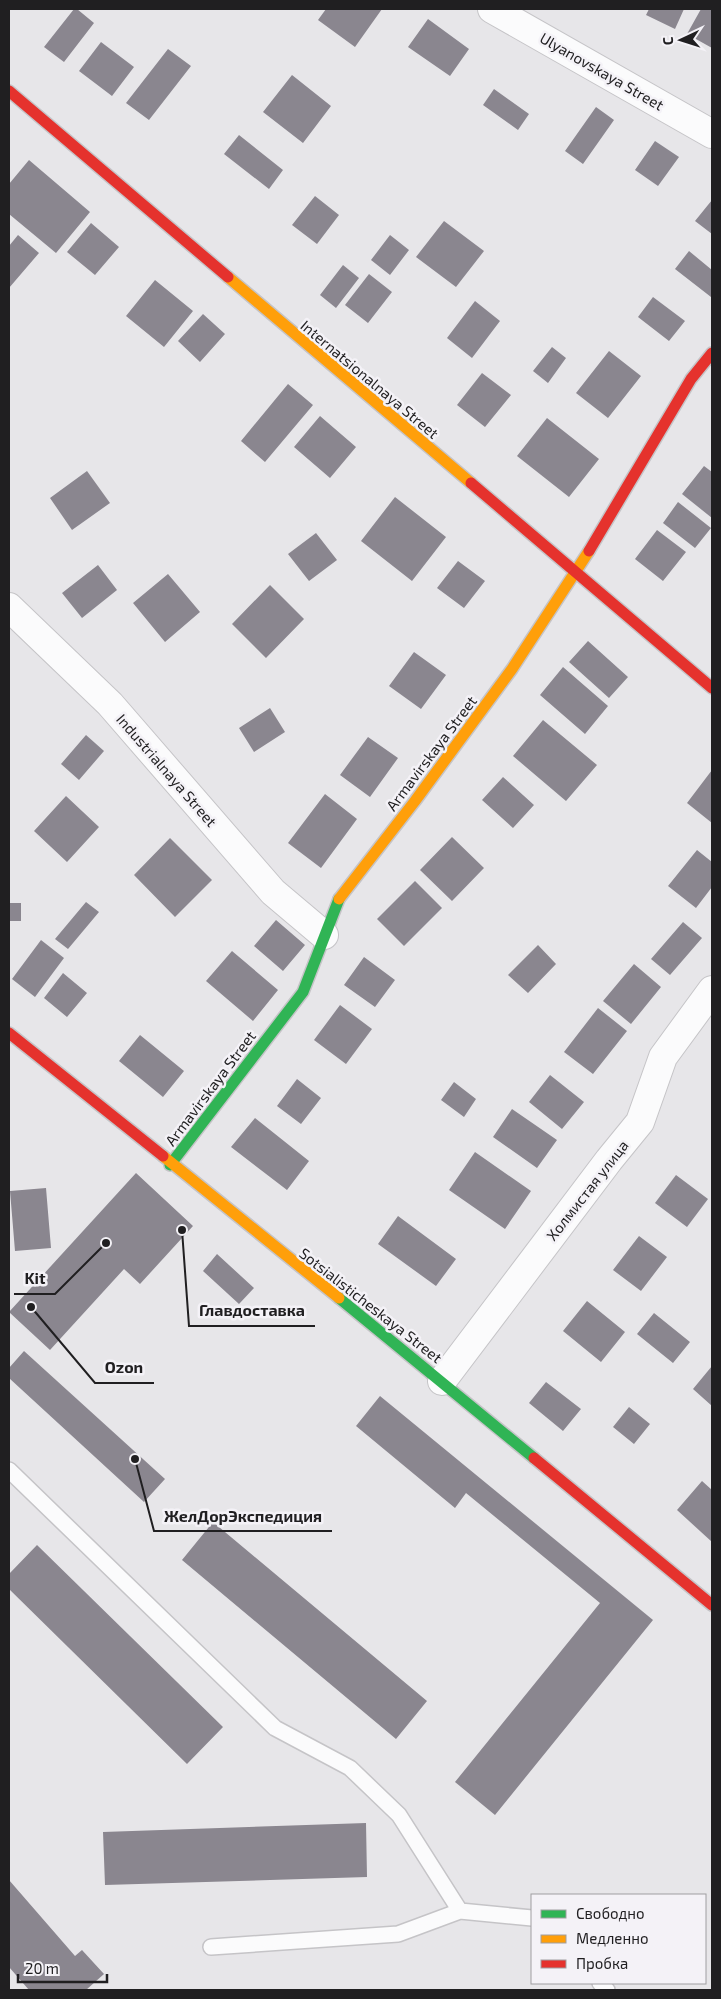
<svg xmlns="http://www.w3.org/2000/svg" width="721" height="1999" font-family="'Exo 2',sans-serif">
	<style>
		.building { fill: #8a868f }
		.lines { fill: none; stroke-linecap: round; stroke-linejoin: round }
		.lane-casing { stroke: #c5c4c7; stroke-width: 18 }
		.street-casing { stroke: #c5c4c7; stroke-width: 30 }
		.fast-casing { stroke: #c5c4c7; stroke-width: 14 }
		.slow-casing { stroke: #c5c4c7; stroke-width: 14 }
		.jam-casing { stroke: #c5c4c7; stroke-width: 14 }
		.lane { stroke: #fbfbfc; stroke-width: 15 }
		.street { stroke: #fbfbfc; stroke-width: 28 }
		.fast { stroke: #30b455; stroke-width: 11 }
		.slow { stroke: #ff9f0a; stroke-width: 11 }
		.jam { stroke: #e5322d; stroke-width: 11 }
		.labels { text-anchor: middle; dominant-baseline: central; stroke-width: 5; stroke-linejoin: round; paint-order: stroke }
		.street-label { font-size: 15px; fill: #201f21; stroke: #f4f2f7 }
		.leader { fill: none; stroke: #201f21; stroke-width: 2 }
		.callout-dot { fill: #201f21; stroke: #f4f2f7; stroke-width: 2 }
		.callout-label { font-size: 16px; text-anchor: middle; font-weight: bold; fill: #201f21; stroke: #f4f2f7; stroke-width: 5; stroke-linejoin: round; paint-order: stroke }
	</style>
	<rect width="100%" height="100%" fill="#e7e6e9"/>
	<path class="building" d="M74,9H77L94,23L64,62L44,47Z
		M326,9H382L355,47L318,20Z
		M649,9H684L675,29L646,15Z
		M701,9H712V48L687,34Z
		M428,19L469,49L450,76L408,47Z
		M101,42L134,67L112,96L79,71Z
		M168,49L191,66L149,120L126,103Z
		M292,75L331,106L303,143L263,112Z
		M494,89L529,114L518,130L483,105Z
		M596,107L614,120L583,164L565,151Z
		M239,135L283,170L269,189L224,154Z
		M655,141L679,157L658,186L635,170Z
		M29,160L90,212L56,253L9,214V184Z
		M315,196L339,215L317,244L292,225Z
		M712,200V234L695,221Z
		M444,221L484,251L456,287L416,257Z
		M91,223L119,247L95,275L67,252Z
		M18,235L39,253L9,288V246Z
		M390,235L409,250L390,275L371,260Z
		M689,251L712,270V295L711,297L675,269Z
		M343,265L359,278L336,308L320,295Z
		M369,274L392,292L368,323L345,305Z
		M155,280L193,311L164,347L126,316Z
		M653,297L685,321L669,341L638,317Z
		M475,301L500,321L472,358L447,338Z
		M203,314L225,334L200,362L178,341Z
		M552,347L566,358L548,383L533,371Z
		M609,351L641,376L608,418L576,393Z
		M482,373L511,395L485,427L457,405Z
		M288,384L313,405L265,462L241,441Z
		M320,416L356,447L330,478L294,447Z
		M547,418L599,459L569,497L517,456Z
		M704,466L712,472V518L682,494Z
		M87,471L110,503L72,530L50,498Z
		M395,497L446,537L412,581L361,541Z
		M678,502L711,528L695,548L663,523Z
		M657,530L686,552L663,581L635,559Z
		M316,533L337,560L309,581L288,554Z
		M458,561L485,581L464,608L437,588Z
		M98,565L117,590L82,618L62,593Z
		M168,574L200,612L165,642L133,603Z
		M270,585L304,619L266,658L232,624Z
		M588,641L628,677L609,698L569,662Z
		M414,652L446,675L421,709L389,686Z
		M563,667L608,706L585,734L540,695Z
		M270,708L285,732L254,752L239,728Z
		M543,720L597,765L566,801L513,756Z
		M86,735L104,751L79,780L61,764Z
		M368,737L398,758L370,797L340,775Z
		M712,770V823L687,803Z
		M503,777L534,805L513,828L482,800Z
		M325,794L357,819L321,868L288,843Z
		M66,796L99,827L67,862L34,831Z
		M452,837L484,868L452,901L420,870Z
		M170,838L212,880L175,917L134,875Z
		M697,850L712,862V887L696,908L668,886Z
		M415,881L442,908L404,946L377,919Z
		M86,902L99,912L68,949L55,939Z
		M9,903H21V921H9Z
		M276,920L305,945L283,971L254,946Z
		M683,922L702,938L670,975L651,959Z
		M41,940L64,958L35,997L12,979Z
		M538,945L556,964L528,993L508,975Z
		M232,951L278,990L253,1021L206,981Z
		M364,957L395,980L375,1007L344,985Z
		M634,964L661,987L631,1024L603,1001Z
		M63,973L87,993L67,1017L44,998Z
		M340,1005L372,1029L346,1064L314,1040Z
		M598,1008L627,1031L593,1074L564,1052Z
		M140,1035L184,1071L163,1097L119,1061Z
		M550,1075L584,1102L562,1129L529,1102Z
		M297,1079L321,1098L301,1124L277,1106Z
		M454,1082L476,1099L464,1117L441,1100Z
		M512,1109L557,1140L537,1168L493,1137Z
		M255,1118L309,1161L287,1190L231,1147Z
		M475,1152L531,1191L505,1229L449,1190Z
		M136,1173L193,1226L140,1284L124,1269L50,1350L9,1312Z
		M676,1175L708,1199L687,1227L655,1203Z
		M46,1188L51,1248L15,1251L10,1191Z
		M398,1216L456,1259L436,1286L378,1244Z
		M639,1236L667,1257L641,1291L613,1270Z
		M217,1254L254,1288L239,1304L203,1271Z
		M587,1301L625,1332L601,1362L563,1331Z
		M654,1313L690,1342L673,1363L637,1334Z
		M24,1351L165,1479L144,1502L9,1378V1368Z
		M712,1366V1406L693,1389Z
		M546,1382L581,1409L563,1431L529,1403Z
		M380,1396L653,1620L495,1815L455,1782L600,1603L466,1493L455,1508L356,1426Z
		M629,1407L650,1424L634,1444L613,1427Z
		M702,1481L712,1490V1542L677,1510Z
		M213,1522L427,1701L396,1739L182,1560Z
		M37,1545L223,1727L187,1764L9,1589V1574Z
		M366,1823L367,1877L105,1885L103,1832Z
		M9,1880L75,1956L82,1950L104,1974L86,1990H29L9,1967Z"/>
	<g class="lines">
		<g class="lane-casing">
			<path id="lane" d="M9,1470L275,1728L350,1768L399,1815L460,1911
				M211,1947L398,1934L460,1911L532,1918
				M600,1983L607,1990"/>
		</g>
		<g class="street-casing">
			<path id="street" d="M492,9L712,134
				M9,607L110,704L273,892L324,935
				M442,1381L609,1160L640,1122L663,1057L712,990"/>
		</g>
		<g class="fast-casing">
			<path id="fast" d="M170,1165L303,992L339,899
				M339,1298L534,1458"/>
		</g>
		<g class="slow-casing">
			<path id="slow" d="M228,277L471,483
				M339,899L415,801L512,669L589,551
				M163,1156L339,1298"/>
		</g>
		<g class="jam-casing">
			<path id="jam" d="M9,91L228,277
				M471,483L712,688
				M589,551L691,379L712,353
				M9,1033L163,1156
				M534,1458L712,1605"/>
		</g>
		<use href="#lane" class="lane"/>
		<use href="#street" class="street"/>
		<use href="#fast" class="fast"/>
		<use href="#slow" class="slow"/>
		<use href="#jam" class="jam"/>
	</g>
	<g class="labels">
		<g class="street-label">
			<text transform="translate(602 71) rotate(30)">Ulyanovskaya Street</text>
			<text transform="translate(370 379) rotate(40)">Internatsionalnaya Street</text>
			<text transform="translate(431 753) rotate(-53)">Armavirskaya Street</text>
			<text transform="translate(167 770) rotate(49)">Industrialnaya Street</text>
			<text transform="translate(210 1088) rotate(-53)">Armavirskaya Street</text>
			<text transform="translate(587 1190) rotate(-52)">Холмистая улица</text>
			<text transform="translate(371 1305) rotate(38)">Sotsialisticheskaya Street</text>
		</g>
	</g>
	<path class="leader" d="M106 1243L55 1294H14M182 1230L189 1326H315M31 1307L95 1383H154M135 1459L154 1531H332"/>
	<g class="callout-dot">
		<circle cx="106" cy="1243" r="5"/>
		<circle cx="182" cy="1230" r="5"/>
		<circle cx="31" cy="1307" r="5"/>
		<circle cx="135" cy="1459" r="5"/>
	</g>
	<g class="callout-label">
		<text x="35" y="1284">Kit</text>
		<text x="252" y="1316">Главдоставка</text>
		<text x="124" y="1373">Ozon</text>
		<text x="243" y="1522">ЖелДорЭкспедиция</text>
	</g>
	<rect width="721" height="1999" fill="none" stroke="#201f21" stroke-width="20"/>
	<rect x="531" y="1894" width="175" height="90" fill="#f4f2f7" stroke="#9f9ea1"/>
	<rect x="541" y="1910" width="25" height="8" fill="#30b455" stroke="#9f9ea1"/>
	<text x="576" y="1919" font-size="15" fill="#201f21">Свободно</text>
	<rect x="541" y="1935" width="25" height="8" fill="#ff9f0a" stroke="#9f9ea1"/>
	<text x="576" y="1944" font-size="15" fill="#201f21">Медленно</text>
	<rect x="541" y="1960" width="25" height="8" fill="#e5322d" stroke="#9f9ea1"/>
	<text x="576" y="1969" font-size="15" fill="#201f21">Пробка</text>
	<g transform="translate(681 40) rotate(266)" stroke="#f4f2f7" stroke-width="4" paint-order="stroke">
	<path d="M0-4L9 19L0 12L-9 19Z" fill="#201f21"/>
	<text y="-8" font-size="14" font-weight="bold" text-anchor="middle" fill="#201f21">С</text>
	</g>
	<path d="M18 1974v8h89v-8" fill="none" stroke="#201f21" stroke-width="2.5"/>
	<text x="25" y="1974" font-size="15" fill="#201f21" stroke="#f4f2f7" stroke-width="4" paint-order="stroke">20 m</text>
</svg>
